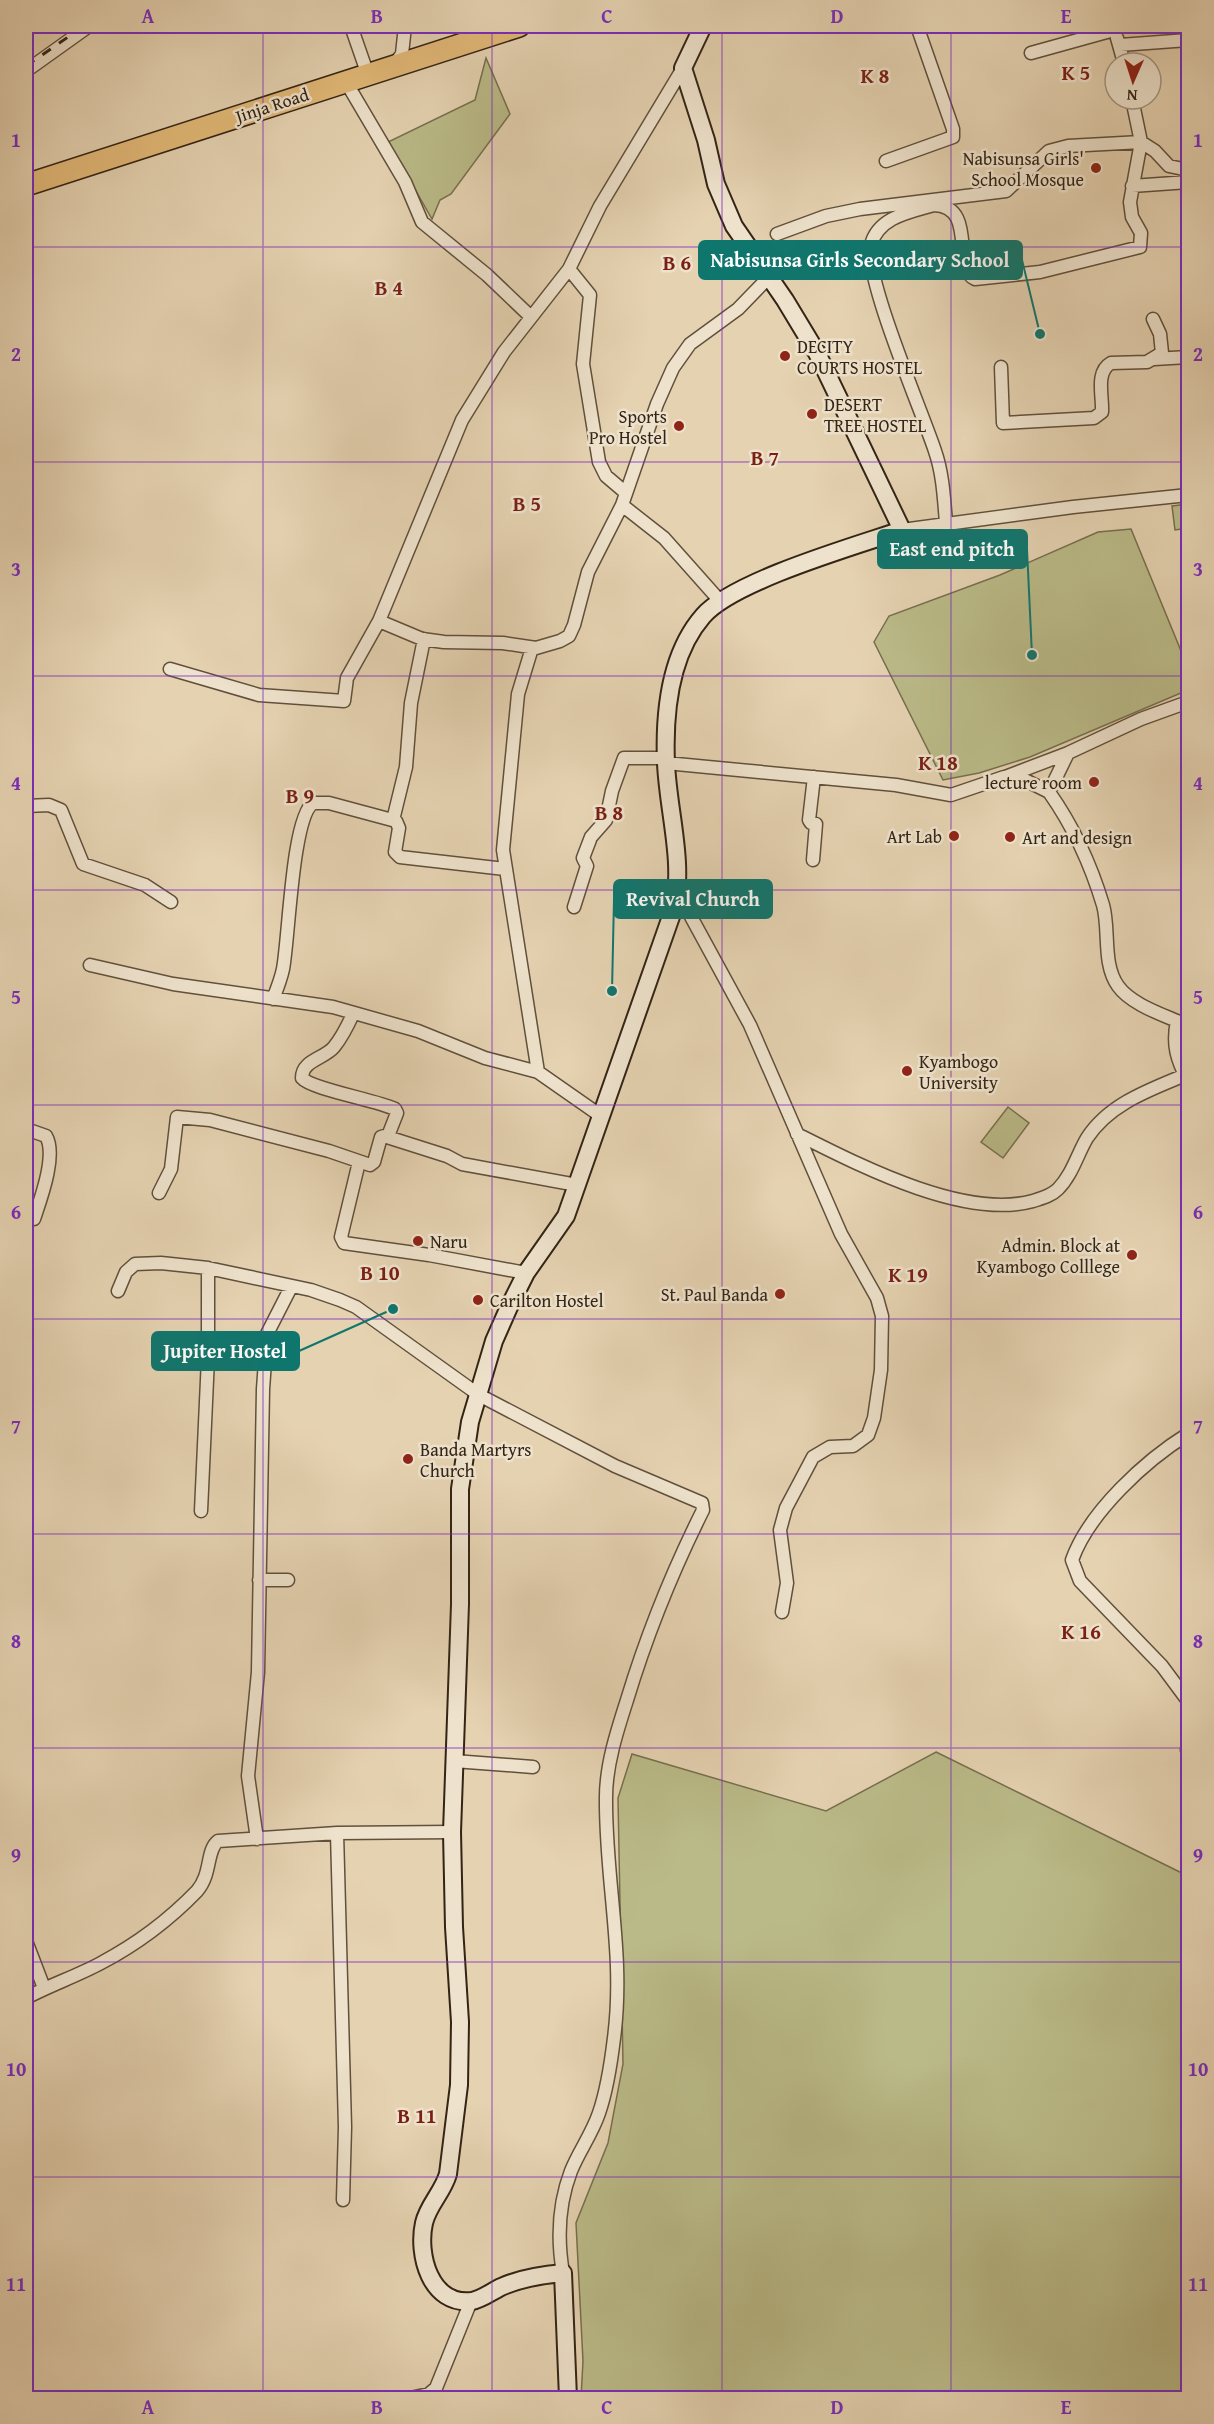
<svg xmlns="http://www.w3.org/2000/svg" width="1214" height="2424" font-family="'Gentium Book Plus',serif">
	<style>
		.green { fill: #baba88; stroke: #766f4e; stroke-width: 1.5 }
		.lines { fill: none; stroke-linecap: round; stroke-linejoin: round }
		.street-casing { stroke: #60503c; stroke-width: 15 }
		.secondary-casing { stroke: #332415; stroke-width: 20 }
		.highway-casing { stroke: #332415; stroke-width: 24 }
		.street { stroke: #eee2cc; stroke-width: 12 }
		.secondary { stroke: #eee2cc; stroke-width: 16 }
		.highway { stroke: #e2b978; stroke-width: 21 }
		.rail { stroke: #332415; stroke-width: 3; stroke-dasharray: 10 10; stroke-linecap: butt }
		.grid { fill: none; stroke: #7b2cbf; stroke-width: 1.5; stroke-opacity: 0.55 }
		.poi-dot { fill: #8f2418; stroke: #eee2cc; stroke-width: 2 }
		.labels { text-anchor: middle; dominant-baseline: central; stroke-width: 5; stroke-linejoin: round; paint-order: stroke }
		.street-label { font-size: 18px; fill: #332415; stroke: #eee2cc }
		.poi-label { font-size: 18px; fill: #332415; stroke: #eee2cc; text-anchor: start }
		.quarter-label { font-size: 21px; font-weight: bold; fill: #7a1f14; stroke: #eee2cc }
		.leader { fill: none; stroke: #0f766e; stroke-width: 2 }
		.callout-dot { fill: #0f766e; stroke: #eee2cc; stroke-width: 2 }
		.callout { fill: #0f766e; stroke: #0f766e; stroke-width: 2 }
		.callout-label { font-size: 20px; text-anchor: middle; font-weight: bold; fill: #fff }
		.neatline { fill: none; stroke: #7b2cbf; stroke-width: 2 }
		.grid-label { font-size: 20px; text-anchor: middle; font-weight: bold; fill: #7b2cbf }
	</style>
	<rect width="100%" height="100%" fill="#e5d2b1"/>
	<filter id="stains"><feTurbulence type="fractalNoise" baseFrequency=".00333" numOctaves="4"/><feColorMatrix values="0 0 0 0 .2 0 0 0 0 .09 0 0 0 0 .02 0 0 0 .5 -.17"/></filter>
	<radialGradient id="worn" r=".72"><stop offset=".6" stop-color="#630" stop-opacity="0"/><stop offset="1" stop-color="#630" stop-opacity=".3"/></radialGradient>
	<path class="green" d="M486,58L510,114L451,194L440,200L432,219L388,142L475,100Z
		M1188,504V528L1175,530L1172,506Z
		M1131,529L1188,668V690L1030,757L979,773L943,780L874,642L889,616L1000,575L1098,532Z
		M1008,1107L1029,1123L1003,1158L981,1142Z
		M936,1752L1188,1876V2398H581L583,2361L576,2223L608,2143L623,2064L618,1798L632,1754L826,1811Z"/>
	<g class="lines">
		<g class="street-casing">
			<path id="street" d="M351,26L368,75
				M1117,38L1124,63
				M1120,45L1188,40
				M1031,53L1114,30
				M393,66L402,54L405,26
				M26,71L89,26
				M346,82L405,182L422,222L487,275L531,317
				M886,161L953,137V129L917,26
				M1132,186L1188,182
				M777,234L826,216L860,209L1006,191L1049,151L1068,146L1141,142L1155,151L1169,166L1188,170
				M569,269L590,295L583,364L599,462L606,476L626,493
				M1154,359L1188,357
				M1001,367L1003,423L1094,418L1102,412C1103,396 1095,372 1111,363L1147,362L1162,353L1160,334L1153,319
				M622,505L664,538L720,601
				M946,523C944,499 943,474 935,451C923,414 863,275 871,245C878,217 910,212 934,205C978,206 951,269 975,279L1040,272L1140,247L1141,233L1132,217L1130,202L1141,142L1132,99
				M902,530L1073,507L1188,495
				M379,621L422,639L444,642L503,643L536,648L560,641L569,636L574,625L588,572L622,505L657,404L673,368L690,344L738,309L769,277
				M532,648L518,694L503,850L538,1072
				M170,669L259,695L344,701L347,678L379,621L462,420L504,352L569,269L600,206L683,68
				M666,763L896,785L951,795L1004,777L1023,779L1049,792
				M1005,777L1068,753
				M26,806L49,805L61,810L83,864L145,885L171,902
				M393,820L406,767L411,703L424,639
				M813,860L816,824L811,823L809,820L814,777
				M677,891L750,1025L841,1234L877,1298L882,1316L881,1370L874,1418L868,1435L853,1446L830,1447L813,1457L786,1508L780,1530L787,1583L782,1612
				M574,907L587,866L583,858L591,837L606,820L612,791L624,758H666
				M90,965L173,984L333,1007L418,1031L485,1058L538,1072L601,1116
				M273,999C277,989 281,979 283,969C289,938 292,818 313,803H329L396,821L399,828L395,852L400,857L505,869
				M353,1014C348,1025 343,1036 334,1047C324,1059 302,1060 302,1078C311,1089 376,1100 395,1109L397,1113L388,1136
				M1177,1021C1158,1013 1130,1003 1118,986C1102,964 1110,929 1103,905C1091,865 1073,826 1049,792L1068,753L1141,719L1188,702
				M1177,1021C1172,1045 1177,1060 1188,1081
				M26,1129L46,1136C57,1155 41,1198 34,1219
				M797,1134C859,1165 964,1220 1033,1201C1042,1198 1051,1196 1058,1189C1072,1175 1077,1155 1087,1138C1109,1104 1149,1090 1185,1075
				M359,1162L341,1237L344,1243L429,1255L526,1273
				M159,1193L171,1169L177,1117L210,1120L329,1151L370,1165L374,1162L381,1137L384,1136L447,1156L462,1164L577,1185
				M118,1291L126,1272L135,1264L161,1263L208,1268L311,1290L340,1300L356,1307L479,1395L615,1466L702,1503L703,1510C672,1572 647,1634 627,1700C617,1731 606,1765 606,1797C605,1880 625,1954 614,2038C611,2063 607,2090 599,2113C592,2134 579,2151 571,2171C558,2205 557,2238 563,2273
				M1188,1434C1146,1460 1089,1512 1072,1560L1080,1581L1162,1666L1188,1701
				M201,1511L208,1358V1268
				M259,1580H288
				M1187,1750L1188,1744
				M454,1761L533,1767
				M337,1833L345,2127L343,2200
				M257,1839L248,1776L258,1672L263,1389L267,1334L291,1287
				M26,1941L44,1988
				M26,1998C50,1985 77,1976 101,1963C137,1944 169,1920 197,1891C212,1874 206,1850 218,1841L337,1833L452,1832
				M410,2398L429,2394L436,2388L471,2301"/>
		</g>
		<g class="secondary-casing">
			<path id="secondary" d="M568,2398L563,2273C541,2275 521,2278 501,2287C491,2292 482,2299 472,2301C430,2306 417,2254 424,2223C428,2205 443,2192 448,2174L459,2085L460,2022L454,1927L452,1832L460,1604V1489L470,1422L494,1341L509,1307L526,1273L566,1216L674,908C684,860 668,811 666,763C664,714 669,655 703,616C733,581 855,546 902,530L817,353L785,300L734,226L716,184L706,140L683,68L703,26"/>
		</g>
		<g class="highway-casing">
			<path id="highway" d="M26,185L519,26"/>
		</g>
		<use href="#street" class="street"/>
		<use href="#secondary" class="secondary"/>
		<use href="#highway" class="highway"/>
		<path class="rail" d="M26,66L84,26"/>
	</g>
	<path class="grid" d="M263,26V2398M492,26V2398M722,26V2398M951,26V2398M26,247H1188M26,462H1188M26,676H1188M26,890H1188M26,1105H1188M26,1319H1188M26,1534H1188M26,1748H1188M26,1962H1188M26,2177H1188"/>
	<g class="poi-dot">
		<circle cx="1096" cy="168" r="6"/>
		<circle cx="785" cy="356" r="6"/>
		<circle cx="812" cy="414" r="6"/>
		<circle cx="679" cy="426" r="6"/>
		<circle cx="1094" cy="782" r="6"/>
		<circle cx="954" cy="836" r="6"/>
		<circle cx="1010" cy="837" r="6"/>
		<circle cx="907" cy="1071" r="6"/>
		<circle cx="418" cy="1241" r="6"/>
		<circle cx="1132" cy="1255" r="6"/>
		<circle cx="780" cy="1294" r="6"/>
		<circle cx="478" cy="1300" r="6"/>
		<circle cx="408" cy="1459" r="6"/>
	</g>
	<g class="labels">
		<g class="street-label">
			<text transform="translate(272 105) rotate(-18)">Jinja Road</text>
		</g>
		<g class="poi-label">
			<text x="1084" y="158" text-anchor="end">Nabisunsa Girls'<tspan x="1084" dy="21">School Mosque</tspan></text>
			<text x="797" y="346">DECITY<tspan x="797" dy="21">COURTS HOSTEL</tspan></text>
			<text x="824" y="404">DESERT<tspan x="824" dy="21">TREE HOSTEL</tspan></text>
			<text x="667" y="416" text-anchor="end">Sports<tspan x="667" dy="21">Pro Hostel</tspan></text>
			<text x="1082" y="782" text-anchor="end">lecture room</text>
			<text x="942" y="836" text-anchor="end">Art Lab</text>
			<text x="1022" y="837">Art and design</text>
			<text x="919" y="1061">Kyambogo<tspan x="919" dy="21">University</tspan></text>
			<text x="430" y="1241">Naru</text>
			<text x="1120" y="1245" text-anchor="end">Admin. Block at<tspan x="1120" dy="21">Kyambogo Colllege</tspan></text>
			<text x="768" y="1294" text-anchor="end">St. Paul Banda</text>
			<text x="490" y="1300">Carilton Hostel</text>
			<text x="420" y="1449">Banda Martyrs<tspan x="420" dy="21">Church</tspan></text>
		</g>
		<g class="quarter-label">
			<text x="1076" y="72">K 5</text>
			<text x="875" y="75">K 8</text>
			<text x="677" y="262">B 6</text>
			<text x="389" y="287">B 4</text>
			<text x="765" y="457">B 7</text>
			<text x="527" y="503">B 5</text>
			<text x="938" y="762">K 18</text>
			<text x="300" y="795">B 9</text>
			<text x="609" y="812">B 8</text>
			<text x="380" y="1272">B 10</text>
			<text x="908" y="1274">K 19</text>
			<text x="1081" y="1631">K 16</text>
			<text x="417" y="2115">B 11</text>
		</g>
	</g>
	<path class="leader" d="M1040 334L1022 260M1032 655L1027 549M612 991L614 899M393 1309L299 1351"/>
	<g class="callout-dot">
		<circle cx="1040" cy="334" r="6"/>
		<circle cx="1032" cy="655" r="6"/>
		<circle cx="612" cy="991" r="6"/>
		<circle cx="393" cy="1309" r="6"/>
	</g>
	<g class="callout">
		<rect x="699" y="241" width="323" height="38" rx="6"/>
		<rect x="878" y="530" width="149" height="38" rx="6"/>
		<rect x="614" y="880" width="158" height="38" rx="6"/>
		<rect x="152" y="1332" width="147" height="38" rx="6"/>
	</g>
	<g class="callout-label">
		<text x="860" y="267">Nabisunsa Girls Secondary School</text>
		<text x="952" y="556">East end pitch</text>
		<text x="693" y="906">Revival Church</text>
		<text x="225" y="1358">Jupiter Hostel</text>
	</g>
	<rect width="1214" height="2424" fill="none" stroke="#e5d2b1" stroke-width="66"/>
	<g transform="translate(1133 81) rotate(183)"><circle r="28" fill="#eee2cc" stroke="#a39683" stroke-width="1.5"/>
	<path d="M0-4.5L10 22L0 15L-10 22Z" fill="#8f2418"/>
	<text y="-9" font-size="16" font-weight="bold" text-anchor="middle" fill="#332415">N</text>
	</g>
	<rect x="33" y="33" width="1148" height="2358" class="neatline"/>
	<g class="grid-label">
		<text x="148" y="23">A</text>
		<text x="377" y="23">B</text>
		<text x="607" y="23">C</text>
		<text x="837" y="23">D</text>
		<text x="1066" y="23">E</text>
		<text x="16" y="147">1</text>
		<text x="1198" y="147">1</text>
		<text x="16" y="361">2</text>
		<text x="1198" y="361">2</text>
		<text x="16" y="576">3</text>
		<text x="1198" y="576">3</text>
		<text x="16" y="790">4</text>
		<text x="1198" y="790">4</text>
		<text x="16" y="1004">5</text>
		<text x="1198" y="1004">5</text>
		<text x="16" y="1219">6</text>
		<text x="1198" y="1219">6</text>
		<text x="16" y="1433">7</text>
		<text x="1198" y="1433">7</text>
		<text x="16" y="1648">8</text>
		<text x="1198" y="1648">8</text>
		<text x="16" y="1862">9</text>
		<text x="1198" y="1862">9</text>
		<text x="16" y="2076">10</text>
		<text x="1198" y="2076">10</text>
		<text x="16" y="2291">11</text>
		<text x="1198" y="2291">11</text>
		<text x="148" y="2414">A</text>
		<text x="377" y="2414">B</text>
		<text x="607" y="2414">C</text>
		<text x="837" y="2414">D</text>
		<text x="1066" y="2414">E</text>
	</g>
	<rect width="100%" height="100%" filter="url(#stains)"/>
	<rect width="100%" height="100%" fill="url(#worn)"/>
</svg>
